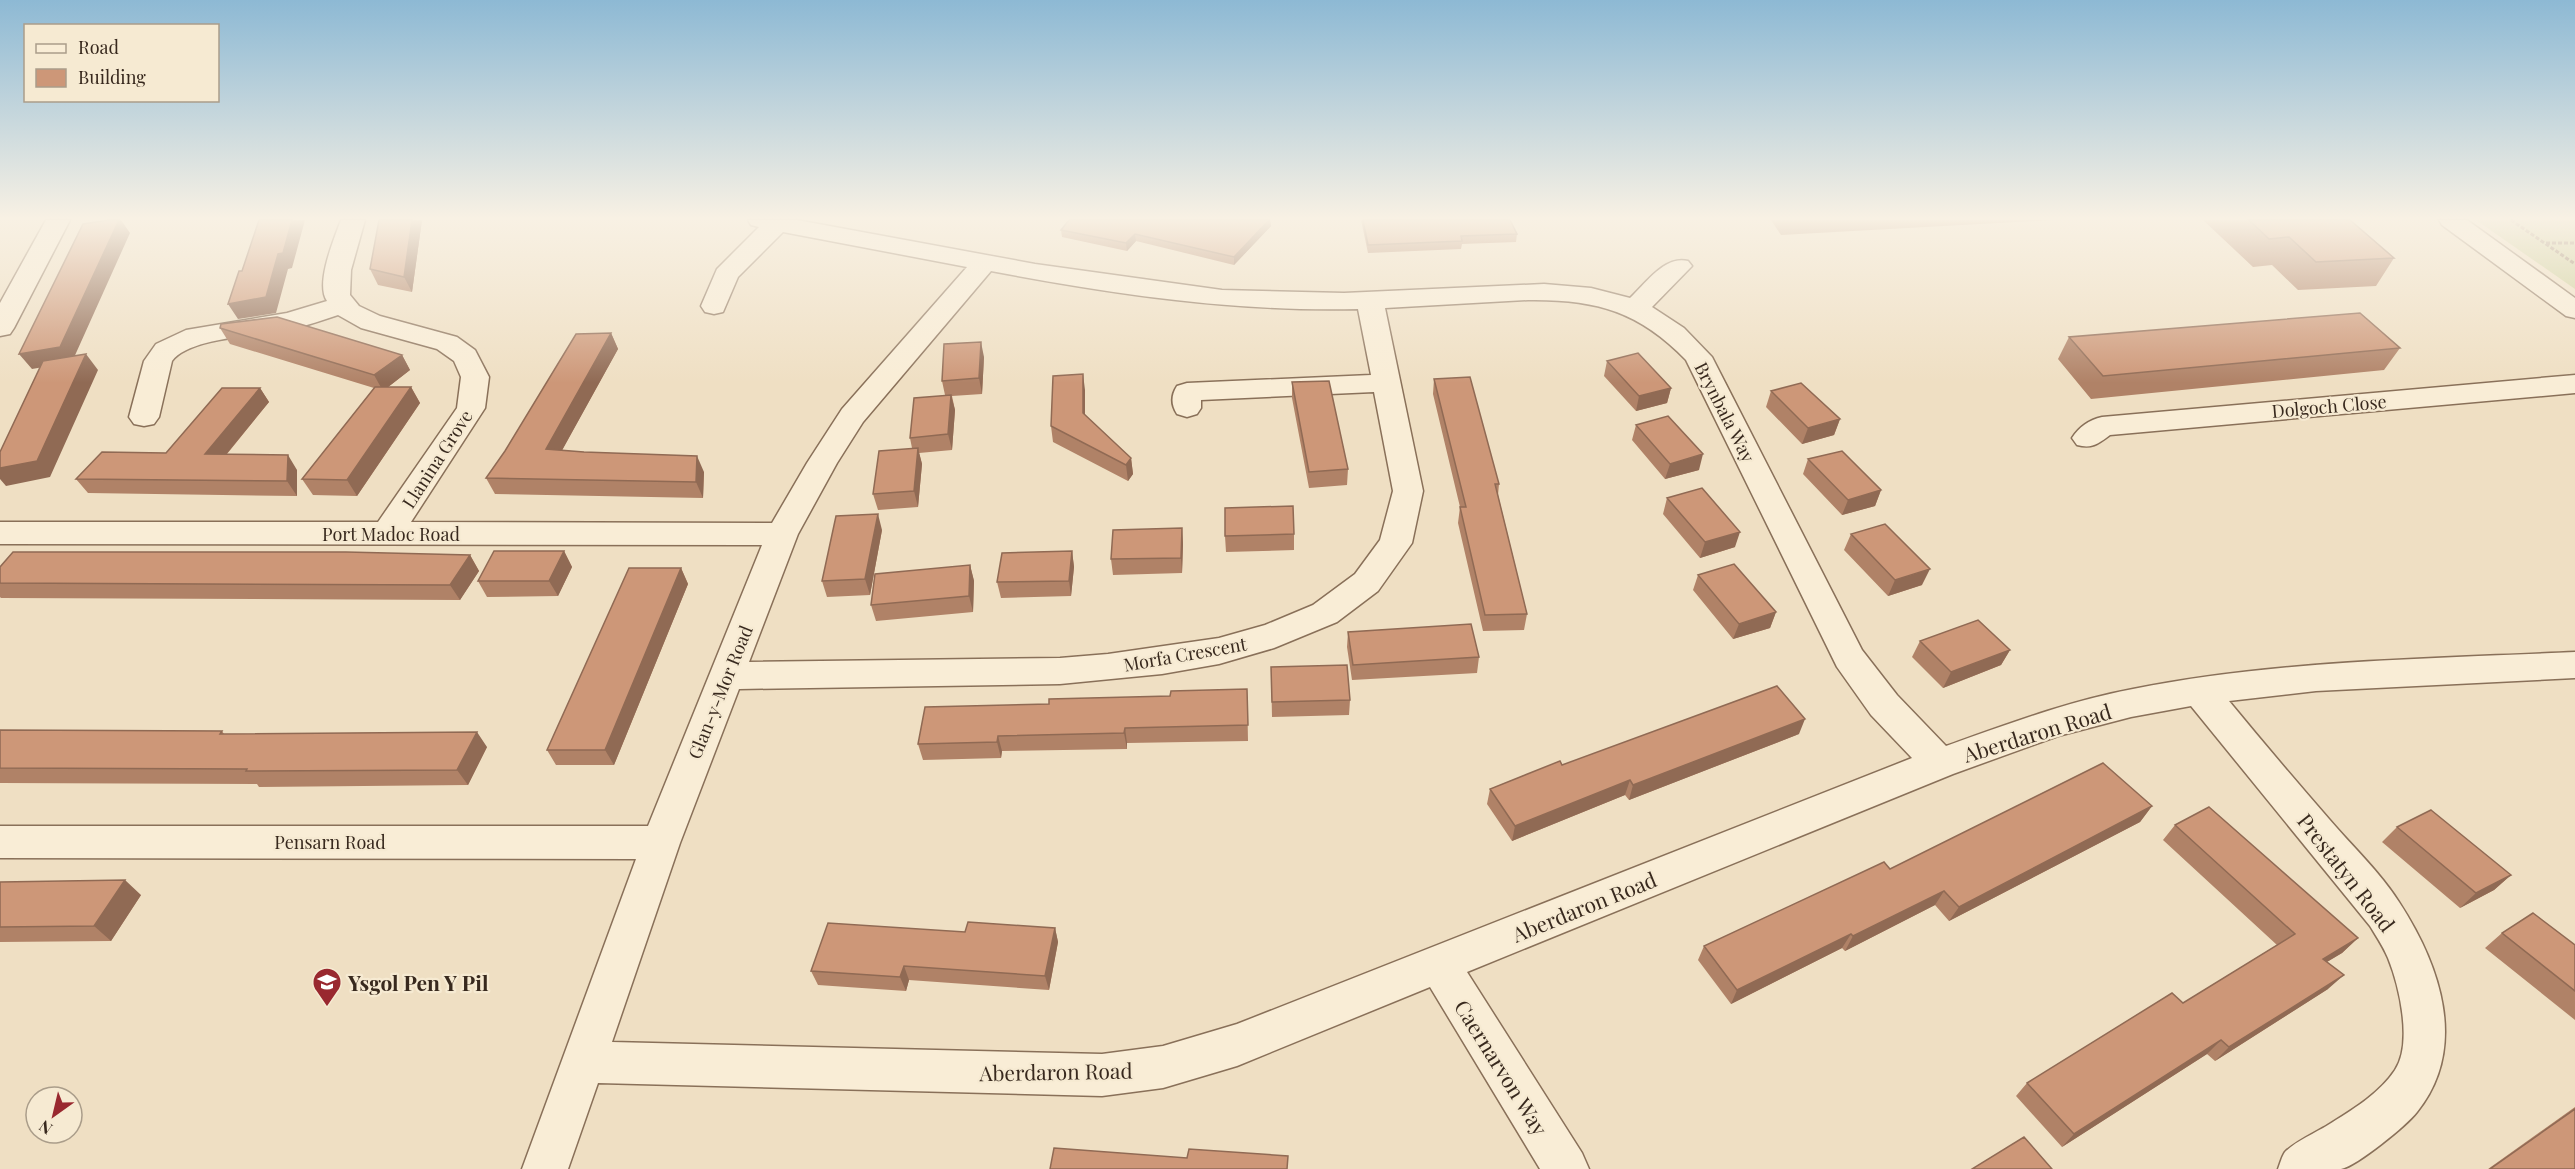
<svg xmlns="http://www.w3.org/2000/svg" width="2575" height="1169" font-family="'Playfair Display',serif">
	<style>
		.green { fill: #c9cd96 }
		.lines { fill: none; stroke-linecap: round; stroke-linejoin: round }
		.minor-casing { stroke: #897059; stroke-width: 3 }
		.path { stroke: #897059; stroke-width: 3; stroke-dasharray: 4 2; stroke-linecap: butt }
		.minor { fill: #f9edd6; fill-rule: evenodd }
		.wall { fill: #b08267 }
		.shaded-wall { fill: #906a54 }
		.building { fill: #cd9778; stroke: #906a54; stroke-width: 1.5 }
		.labels { text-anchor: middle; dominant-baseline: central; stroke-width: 4.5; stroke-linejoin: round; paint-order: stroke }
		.street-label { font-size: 18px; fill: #38291e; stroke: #f6ead2 }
		.near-street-label { font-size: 21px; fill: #38291e; stroke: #f6ead2 }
		.near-poi-label { font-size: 21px; font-weight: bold; fill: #38291e; stroke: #f6ead2; text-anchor: start }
	</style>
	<rect width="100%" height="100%" fill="#efdfc3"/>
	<path class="green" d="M2476,220H2575V289Z"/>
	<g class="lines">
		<g class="minor-casing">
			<path id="minor" d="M46,220H70L14,328L10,334L0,336V303Z
				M341,220H365L351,270L350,295L359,306L380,316L457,337L475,350L489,377L485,408L411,522L772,523L807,463L842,409L967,267L783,232L738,277L723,312L714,314L705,312L701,306L717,269L759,227L751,225L748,220H797L1035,264L1222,290L1344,293L1544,284L1591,288L1630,298C1646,283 1665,255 1688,261L1692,266L1652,307L1684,328L1712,357L1862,650L1897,695L1946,746C2008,724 2069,701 2133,689C2278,660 2428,659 2575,652V678L2316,691L2229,701C2262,741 2295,780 2329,819C2352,846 2380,872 2399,902C2440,965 2469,1047 2417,1112C2407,1125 2357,1166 2341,1169C2324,1169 2297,1169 2278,1169C2280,1164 2282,1156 2285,1152C2296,1141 2315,1133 2328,1125C2352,1110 2379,1094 2395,1070C2413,1043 2399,985 2388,958C2383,946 2376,936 2370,926L2191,706L2131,717L2058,736L1953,774L1467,972L1582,1153L1589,1169H1540L1430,987L1237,1066L1163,1088L1102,1096L598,1083L568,1169H522L636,859L0,858V826H648L762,545L0,544V522H378L457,408L461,377L454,361L437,349L361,328L338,315C323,320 308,325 293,329C263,335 189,337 172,361L159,417L154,424L144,426L134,424L129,417L144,361L156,344L186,330L287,313L327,301C315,284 334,239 341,220ZM991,271C1113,294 1234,312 1358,309L1371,375L1187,383L1177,386C1171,395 1171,405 1177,414L1187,417L1197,414L1201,408V400L1374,392L1393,491L1380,540L1355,574L1313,605L1265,625L1219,638L1108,654L1060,658L749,662L798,534L837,463L863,422ZM1528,300C1595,299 1639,311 1686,360L1837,667L1871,715L1912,758L1237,1024L1163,1046L1102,1054L612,1042L680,843L739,689L1060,684L1162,674L1219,664L1274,648L1337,622L1378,591L1412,543L1423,491L1385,308Z
				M2439,220H2467L2575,298V318L2566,316L2442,225Z
				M2575,375V393L2110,435C2098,444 2092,449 2077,445L2072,438C2079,427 2089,420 2102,417Z"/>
		</g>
		<path class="path" d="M2511,220L2575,264
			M2546,243H2575"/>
		<use href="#minor" class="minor"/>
	</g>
	<path class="wall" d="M379,220H422L412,292L378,285L370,269Z
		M1069,220H1270L1271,226L1234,265L1136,241L1127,251L1062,237L1061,230Z
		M1361,220H1510L1517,234L1516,242L1462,244L1461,249L1368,253Z
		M1771,220H2053L1781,235Z
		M2203,220H2350L2394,258L2376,286L2298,290L2272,265L2253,267Z
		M220,328L402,355L410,370L388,387H411L420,403L357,496L313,495L302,479L374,388L230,344Z
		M611,333L618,349L562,450L704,472L703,498L495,494L486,478Z
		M2069,337L2400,348L2384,370L2091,399L2058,359Z
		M984,357L982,394L952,396L955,410L952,450L919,453L922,464L918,507L878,510L873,494L912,448L910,438L945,395L942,381Z
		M1607,361L1671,388L1667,403L1636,411L1604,376Z
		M1434,379L1499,484L1498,495L1527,614L1524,630L1483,631L1458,523L1460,507L1433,394Z
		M1292,382L1348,469L1347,485L1309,488L1292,398Z
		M260,388L269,402L227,454L297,470V496L88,493L76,479L166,453Z
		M1085,390V415L1131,458L1133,474L1128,481L1053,442L1051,426Z
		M1771,391L1840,419L1834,435L1802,444L1766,407Z
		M1636,425L1699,470L1665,479L1632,440Z
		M1808,459L1881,490L1875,506L1842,515L1803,474Z
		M1667,498L1735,547L1700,558L1663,514Z
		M1182,528L1183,544L1182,573L1113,575L1111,559Z
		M882,530L870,595L827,597L822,581Z
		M1294,534V550L1226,552L1225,536Z
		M1851,534L1922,585L1888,596L1844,550Z
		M564,551L572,567L558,596L487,597L478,581Z
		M1072,551L1074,567L1071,596L1001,598L997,582Z
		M470,555L479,571L460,600L1,598L0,597V567Z
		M970,565L974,581L973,612L876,621L871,605Z
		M681,568L688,584L614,765H556L547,750Z
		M1698,575L1776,612L1770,628L1733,639L1693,590Z
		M1348,632L1479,657L1477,673L1352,680L1347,647Z
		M1920,641L2010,650L2001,665L1943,688L1912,657Z
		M1271,667L1350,700L1349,715L1272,717Z
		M1247,689L1248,741L1127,743V749L1002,751L1001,758L923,760L918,744L1049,704L1170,696Z
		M0,730L222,731L224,734L487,747L468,785L259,787L257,784L0,783Z
		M1799,734L1629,800L1625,795L1512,841L1487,804L1490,789L1562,765Z
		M2152,806L2140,822L1949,921L1935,905L1845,951L1842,948L1731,1004L1698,960L1704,946L1890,869Z
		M2175,825L2358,938L2342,953L2327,962L2328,989L2215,1061L2207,1054L2062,1147L2016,1096L2027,1083L2183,1003L2277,945L2163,840Z
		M2397,827L2511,875L2494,890L2460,908L2382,842Z
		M0,882L141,895L111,941L0,942Z
		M1055,928L1058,942L1049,990L909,980L906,991L818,985L811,971L965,932Z
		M2502,933L2575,945V1020L2485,948Z
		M2575,1107V1169H2488Z"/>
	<path class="shaded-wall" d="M119,220H121L130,233L72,362L32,369L19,354Z
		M292,220H305L292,268L288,269L276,313L238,319L228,304L278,254Z
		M412,220H422L412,292L404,277Z
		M1269,220H1270L1271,226L1234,265V257Z
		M1135,234L1136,241L1127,251L1126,243Z
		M611,333L618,349L554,465L546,449Z
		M981,342L984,357L982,394L979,378Z
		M86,354L98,370L50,477L6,486L0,479V468Z
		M402,355L410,370L383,391L374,375Z
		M1083,374L1085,390V429L1083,413Z
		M411,387L420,403L357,496L347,480Z
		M260,388L269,402L215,468L205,454Z
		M1671,388L1667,403L1636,411L1639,396Z
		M951,395L955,410L952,450L948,434Z
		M1840,419L1834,435L1802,444L1808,428Z
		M918,448L922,464L918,507L914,491Z
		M1703,454L1699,470L1665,479L1670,464Z
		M288,455L297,470V496L287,481Z
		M697,456L704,472L703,498L696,482Z
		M1131,458L1133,474L1128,481L1126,465Z
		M1881,490L1875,506L1842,515L1848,500Z
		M878,514L882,530L870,595L865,579Z
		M1182,528L1183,544L1182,573L1181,558Z
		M1740,532L1735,547L1700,558L1705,542Z
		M564,551L572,567L558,596L549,581Z
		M1072,551L1074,567L1071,596L1069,581Z
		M470,555L479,571L460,600L450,585Z
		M970,565L974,581L973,612L969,596Z
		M681,568L688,584L614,765L605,750Z
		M1930,569L1922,585L1888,596L1895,580Z
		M1776,612L1770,628L1733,639L1739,624Z
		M2010,650L2001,665L1943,688L1951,672Z
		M1805,719L1799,734L1629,800L1633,785Z
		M1125,728L1127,743V749L1124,733Z
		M477,732L487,747L468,785L457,770Z
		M998,736L1002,751L1001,758L997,742Z
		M1630,780L1625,795L1512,841L1515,826Z
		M2152,806L2140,822L1949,921L1959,907Z
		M2511,875L2494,890L2460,908L2476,893Z
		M125,880L141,895L111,941L94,926Z
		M1944,891L1935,905L1845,951L1853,936Z
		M1055,928L1058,942L1049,990L1045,976Z
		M1851,934L1842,948L1731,1004L1737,990Z
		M2358,938L2342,953L2308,973L2323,959Z
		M904,966L909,980L906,991L900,977Z
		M2344,975L2328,989L2215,1061L2229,1047Z
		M2221,1040L2207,1054L2062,1147L2074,1134Z"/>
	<path class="building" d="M109,220H119L60,347L19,354L83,224Z
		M259,220H292L283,253L278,254L266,297L228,304L239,271H242Z
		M379,220H412L404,277L370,269Z
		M1069,220H1269L1234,257L1135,234L1126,243L1061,230Z
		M1363,220H1510L1517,234L1461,236L1462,241L1368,245Z
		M2249,220H2350L2394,258L2316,262L2289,237L2269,239Z
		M2360,313L2400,348L2103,376L2069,337Z
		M277,317L402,355L374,375L220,328L221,324Z
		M611,333L546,449L584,452L697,456L696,482L486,478L505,451L576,334Z
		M981,342L979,378L942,381L944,344Z
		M1638,353L1671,388L1639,396L1607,361Z
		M86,354L37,461L0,468V452L43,361Z
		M1083,374V413L1131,458L1126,465L1051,426L1053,376Z
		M1470,377L1499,484H1495L1527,614L1485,615L1460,507H1466L1434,379Z
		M1329,381L1348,469L1309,472L1292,382Z
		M1801,383L1840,419L1808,428L1771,391Z
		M375,387H411L347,480L302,479Z
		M222,388H260L205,454L288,455L287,481L76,479L102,452L166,453Z
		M951,395L948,434L910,438L914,398Z
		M1668,416L1703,454L1670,464L1636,425Z
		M918,448L914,491L873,494L879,451Z
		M1842,451L1881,490L1848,500L1808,459Z
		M1702,488L1740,532L1705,542L1667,498Z
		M1293,506L1294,534L1225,536V508Z
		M878,514L865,579L822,581L836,516Z
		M1885,524L1930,569L1895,580L1851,534Z
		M1182,528L1181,558L1111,559L1113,530Z
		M494,551H564L549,581H478Z
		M1072,551L1069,581L997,582L1002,553Z
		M13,552H346L470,555L450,585L0,583V567Z
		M1734,564L1776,612L1739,624L1698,575Z
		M970,565L969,596L871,605L875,574Z
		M629,568H681L605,750H547Z
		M1978,620L2010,650L1951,672L1920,641Z
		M1471,624L1479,657L1353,665L1348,632Z
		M1347,665L1350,700L1272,702L1271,667Z
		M1777,686L1805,719L1633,785L1630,780L1515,826L1490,789L1560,761L1562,765Z
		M1247,689L1248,725L1125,728L1124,733L998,736L997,742L918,744L925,707L1049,704V699L1170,696L1171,691Z
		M0,730L222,731L220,734L477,732L457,770L246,771L247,769L0,768Z
		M2103,763L2152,806L1959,907L1944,891L1853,936L1851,934L1737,990L1704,946L1884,862L1890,869Z
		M2209,807L2358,938L2323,959L2344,975L2229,1047L2221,1040L2074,1134L2027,1083L2172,993L2183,1003L2295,934L2175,825Z
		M2431,810L2511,875L2476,893L2397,827Z
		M125,880L94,926L0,927V882Z
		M2533,913L2575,945V991L2502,933Z
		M968,922L1055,928L1045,976L904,966L900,977L811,971L828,923L965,932Z
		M2575,1109V1169H2490Z
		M2024,1137L2052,1169H1972Z
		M1054,1148L1187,1158L1189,1149L1288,1156L1287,1169H1050Z"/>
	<linearGradient id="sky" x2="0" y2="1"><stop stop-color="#8db9d4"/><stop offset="0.57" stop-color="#f8f1e4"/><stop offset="1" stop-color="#f8f1e4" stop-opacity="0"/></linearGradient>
	<rect width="2575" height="383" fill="url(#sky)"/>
	<defs>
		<g id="school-pin" transform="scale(1.5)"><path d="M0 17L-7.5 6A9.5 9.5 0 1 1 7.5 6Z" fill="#99282f" stroke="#f6ead2"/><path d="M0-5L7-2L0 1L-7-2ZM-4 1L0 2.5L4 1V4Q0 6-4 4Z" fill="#fff"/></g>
	</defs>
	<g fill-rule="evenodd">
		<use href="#school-pin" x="327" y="982"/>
	</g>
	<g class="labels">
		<g class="street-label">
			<text transform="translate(2329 406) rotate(-5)">Dolgoch Close</text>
			<text transform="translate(1725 412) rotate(63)">Brynbala Way</text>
			<text transform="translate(437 459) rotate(-57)">Llanina Grove</text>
			<text x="391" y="534">Port Madoc Road</text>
			<text transform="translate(1185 654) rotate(-10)">Morfa Crescent</text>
			<text transform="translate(720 692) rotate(-68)">Glan-y-Mor Road</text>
			<text x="330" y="842">Pensarn Road</text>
		</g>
		<g class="near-street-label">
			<text transform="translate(2037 732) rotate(-17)">Aberdaron Road</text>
			<text transform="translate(2347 872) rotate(52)">Prestatyn Road</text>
			<text transform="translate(1584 906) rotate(-22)">Aberdaron Road</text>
			<text transform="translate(1502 1067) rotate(58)">Caernarvon Way</text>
			<text transform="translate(1056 1071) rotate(-1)">Aberdaron Road</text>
		</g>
		<g class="near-poi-label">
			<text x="348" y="982">Ysgol Pen Y Pil</text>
		</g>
	</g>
	<rect x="24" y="24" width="195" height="78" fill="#f6ead2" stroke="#aa9d8a" stroke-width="1.5"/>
	<rect x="36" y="44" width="30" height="9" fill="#f9edd6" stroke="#aa9d8a" stroke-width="1.5"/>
	<text x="78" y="54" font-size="18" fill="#38291e">Road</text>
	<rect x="36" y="69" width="30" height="18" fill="#cd9778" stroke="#aa9d8a" stroke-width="1.5"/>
	<text x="78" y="84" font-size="18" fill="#38291e">Building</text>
	<g transform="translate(54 1115) rotate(214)"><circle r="28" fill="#f6ead2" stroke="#aa9d8a" stroke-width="1.5"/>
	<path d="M0-4.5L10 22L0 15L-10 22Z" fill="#99282f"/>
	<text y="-9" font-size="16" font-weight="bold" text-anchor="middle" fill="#38291e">N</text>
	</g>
</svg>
